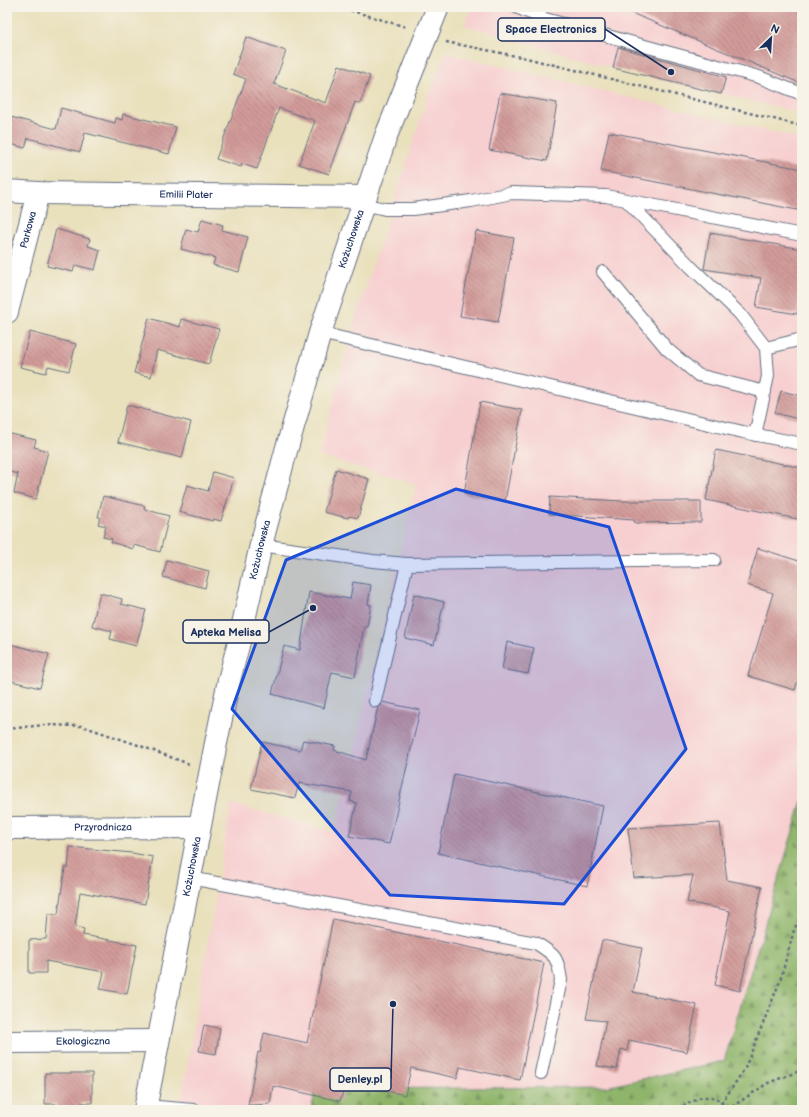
<svg xmlns="http://www.w3.org/2000/svg" width="809" height="1117" font-family="'Balsamiq Sans',sans-serif">
	<style>
		.built { fill: #f7cfd0 }
		.forest { fill: url(#forest-firs); stroke: #557264 }
		.building { fill: url(#building-back-hatch) }
		.lines { fill: none; stroke-linecap: round; stroke-linejoin: round }
		.lane-casing { stroke: #636d7f; stroke-width: 14 }
		.street-casing { stroke: #636d7f; stroke-width: 24 }
		.secondary-casing { stroke: #636d7f; stroke-width: 24 }
		.path { stroke: #636d7f; stroke-width: 2.5; stroke-dasharray: 3 3; stroke-linecap: butt }
		.lane { stroke: #fff; stroke-width: 12 }
		.street { stroke: #fff; stroke-width: 22 }
		.secondary { stroke: #fff; stroke-width: 22 }
		.marked { fill: #1d4ed8; fill-opacity: 0.2; stroke: #1d4ed8; stroke-width: 3; stroke-linejoin: round }
		.labels { text-anchor: middle; dominant-baseline: central; stroke-width: 4; stroke-linejoin: round; paint-order: stroke }
		.street-label { font-size: 10px; fill: #1b2f5e; stroke: #f7f3e8 }
		.leader { fill: none; stroke: #1b2f5e; stroke-width: 1.5 }
		.callout-dot { fill: #1b2f5e; stroke: #f7f3e8; stroke-width: 1.5 }
		.callout { fill: #f7f3e8; stroke: #1b2f5e; stroke-width: 1.5 }
		.callout-label { font-size: 11px; text-anchor: middle; font-weight: bold; fill: #1b2f5e }
	</style>
	<defs>
		<pattern id="forest-firs" width="22" height="20" patternUnits="userSpaceOnUse"><rect width="22" height="20" fill="#8fb56b"/><path d="M5 1l3.5 6h-7zM16 11l3.5 6h-7z" fill="#74945b"/></pattern>
		<pattern id="building-back-hatch" width="6" height="6" patternUnits="userSpaceOnUse"><rect width="6" height="6" fill="#d29b9a"/><path d="M-1 5l2 2M0 0l6 6M5-1l2 2" fill="none" stroke="#aa7f81"/></pattern>
	</defs>
	<rect width="100%" height="100%" fill="#f7f3e8"/>
	<filter id="ink" filterUnits="userSpaceOnUse"><feTurbulence type="fractalNoise" baseFrequency=".025" numOctaves="2"/><feDisplacementMap in="SourceGraphic" scale="8" xChannelSelector="R" yChannelSelector="G"/><feConvolveMatrix kernelMatrix="1 2 1 2 8 2 1 2 1" color-interpolation-filters="sRGB"/></filter>
	<filter id="wash" filterUnits="userSpaceOnUse"><feTurbulence type="fractalNoise" baseFrequency=".012" numOctaves="4" result="noise"/><feDisplacementMap in="SourceGraphic" scale="16" xChannelSelector="R" yChannelSelector="G"/><feGaussianBlur stdDeviation="0.9" result="paint"/><feColorMatrix in="noise" values="0 0 0 0 0 0 0 0 0 0 0 0 0 0 0 0 0 1.4 0 .05"/><feComposite in="paint" operator="in"/></filter>
	<g filter="url(#wash)">
		<rect width="100%" height="100%" fill="#e9e0bc"/>
		<path class="built" d="M472,7H802V113L613,68L465,25Z
			M446,53L802,139V801L724,1061L606,1087L316,1089L311,1110H180L231,804L335,832L416,484L319,456L355,320L429,93Z"/>
		<path class="forest" d="M802,801V1110H311L316,1089L606,1087L724,1061Z"/>
		<g id="blocks">
			<path class="building" d="M617,7H802V84Z
				M246,37L286,51L274,84L326,103L339,65L370,76L360,104L355,102L329,174L299,164L315,121L279,108L257,169L242,164L241,167L216,159L246,79L233,74Z
				M618,47L726,77L721,94L613,68Z
				M500,93L557,103L547,161L489,150Z
				M61,108L115,123L116,118L122,120L123,114L176,127L169,154L85,133L80,152L28,138L25,148L7,143V116L56,129Z
				M609,132L802,169V211L601,171Z
				M202,219L223,225L222,230L248,237L239,272L213,265L215,258L181,249L186,229L198,232Z
				M56,229L90,239L88,246L100,250L95,270L75,265L73,272L47,266Z
				M476,231L514,238L498,322L460,316Z
				M710,233L802,249V286L797,314L756,307L761,278L704,269Z
				M149,318L180,327L181,319L219,329L209,364L157,350L151,377L134,373Z
				M30,332L76,344L69,371L48,366L46,373L20,367Z
				M781,391L802,396V420L775,413Z
				M480,402L522,410L505,501L464,494Z
				M127,405L191,422L182,458L118,442Z
				M7,433L36,440L34,447L48,451L36,499L14,493L18,474L7,471Z
				M716,450L802,468V520L706,500Z
				M336,469L369,479L358,518L349,516L348,518L324,512Z
				M213,472L234,478L221,521L213,519V521L179,512L187,485L208,491Z
				M103,496L145,506L144,509L169,516L160,552L134,545L133,549L111,542L112,539L103,537L106,526L98,524L100,517H98Z
				M550,497L622,501H701V522L635,523L634,520L549,514Z
				M758,548L802,562V667L795,690L748,676L773,593L747,585Z
				M167,560L209,571L205,588L163,577Z
				M353,582L371,585L368,604L371,605L367,626H364L355,677L332,672L324,708L272,694L284,646L300,650L309,592L350,599Z
				M100,593L122,599L121,604L146,610L136,646L110,639L112,631L92,626Z
				M414,594L444,602L434,645L405,638Z
				M507,642L534,648L528,674L502,669Z
				M10,644L49,654L40,688L7,680V657Z
				M382,702L420,710L389,844L349,836L357,803L350,801L352,792L299,783L295,798L251,789L262,742L300,750L303,740L335,746L334,750L366,760L378,707L381,706Z
				M454,774L603,806L587,886L438,853Z
				M720,823L727,880L762,887L740,991L715,985L730,911L687,902L693,875L634,878L628,828Z
				M70,847L132,853L153,857L145,904L80,892L75,927L84,929L83,935L137,945L127,994L100,989L104,972L46,961V973H29V940L46,939L48,914H58L65,868H68Z
				M333,919L544,963L520,1080L460,1067L457,1078L411,1068L405,1095L346,1082L340,1101L273,1086L270,1104L248,1105L252,1084L258,1052L260,1053L264,1033L307,1043Z
				M602,940L642,948L633,992L697,1005L687,1052L629,1040L627,1051L621,1049L617,1069L597,1066L606,1021L586,1019Z
				M204,1025L220,1028L216,1054L199,1051Z
				M45,1073H92V1103H81V1107H56V1104H45Z"/>
		</g>
	</g>
	<g filter="url(#ink)">
		<use href="#blocks" fill-opacity="0" stroke="#636d7f" stroke-width="1"/>
		<g class="lines">
			<g class="lane-casing">
				<path id="lane" d="M516,7L545,19L759,77L802,94
					M626,200L691,267L740,314L766,348L768,376L755,435
					M363,204L385,209H413L471,201L512,193L606,196L802,235
					M603,272L667,349L698,375L765,392
					M320,333L743,432L802,444
					M766,348L802,339
					M261,545L373,561L407,564L714,560
					M375,701L407,564
					M190,878L536,943C555,955 558,957 561,980L541,1073
					M146,1106L193,1110"/>
			</g>
			<g class="street-casing">
				<g id="street">
					<path id="s1" d="M7,191L38,193L365,197"/>
					<path id="s2" d="M7,312L38,193"/>
					<path id="s3" d="M7,828L199,827"/>
					<path id="s4" d="M7,1042L158,1041"/>
				</g>
			</g>
			<g class="secondary-casing">
				<g id="secondary">
					<path id="s5" d="M145,1110L216,743L229,680L239,642L261,545L286,451L320,333L386,136L438,7"/>
				</g>
			</g>
			<path class="path" d="M339,7L406,27
				M446,42L526,58L802,126
				M7,729L44,725L82,726L138,745L189,764
				M721,1103L732,1088L745,1068L780,981L794,930L802,913
				M678,1110L687,1104L702,1097H715L728,1109
				M727,1110L768,1083L802,1070"/>
			<use href="#lane" class="lane"/>
			<use href="#street" class="street"/>
			<use href="#secondary" class="secondary"/>
		</g>
	</g>
	<path class="marked" d="M456,489L609,527L686,749L564,904L390,895L232,709L286,560Z"/>
	<g class="labels">
		<g class="street-label">
			<text stroke="none"><textPath href="#s1" startOffset="179">Emilii Plater</textPath></text>
			<text stroke="none"><textPath href="#s2" startOffset="85">Parkowa</textPath></text>
			<text stroke="none"><textPath href="#s5" startOffset="896">Kożuchowska</textPath></text>
			<text stroke="none"><textPath href="#s5" startOffset="572">Kożuchowska</textPath></text>
			<text stroke="none"><textPath href="#s3" startOffset="96">Przyrodnicza</textPath></text>
			<text stroke="none"><textPath href="#s5" startOffset="248">Kożuchowska</textPath></text>
			<text stroke="none"><textPath href="#s4" startOffset="76">Ekologiczna</textPath></text>
		</g>
	</g>
	<path class="leader" d="M671 72L605 29M313 608L269 632M393 1004L391 1079"/>
	<g class="callout-dot">
		<circle cx="671" cy="72" r="4"/>
		<circle cx="313" cy="608" r="4"/>
		<circle cx="393" cy="1004" r="4"/>
	</g>
	<g class="callout">
		<rect x="498" y="18" width="107" height="23" rx="4"/>
		<rect x="183" y="620" width="86" height="23" rx="4"/>
		<rect x="330" y="1068" width="61" height="23" rx="4"/>
	</g>
	<g class="callout-label">
		<text x="551" y="33">Space Electronics</text>
		<text x="226" y="636">Apteka Melisa</text>
		<text x="360" y="1083">Denley.pl</text>
	</g>
	<rect width="809" height="1117" fill="none" stroke="#f7f3e8" stroke-width="24"/>
	<g transform="translate(771 38) rotate(25)" stroke="#f7f3e8" stroke-width="3" paint-order="stroke">
	<path d="M0-3L7 15L0 10L-7 15Z" fill="#1b2f5e"/>
	<text y="-6" font-size="11" font-weight="bold" text-anchor="middle" fill="#1b2f5e">N</text>
	</g>
</svg>
